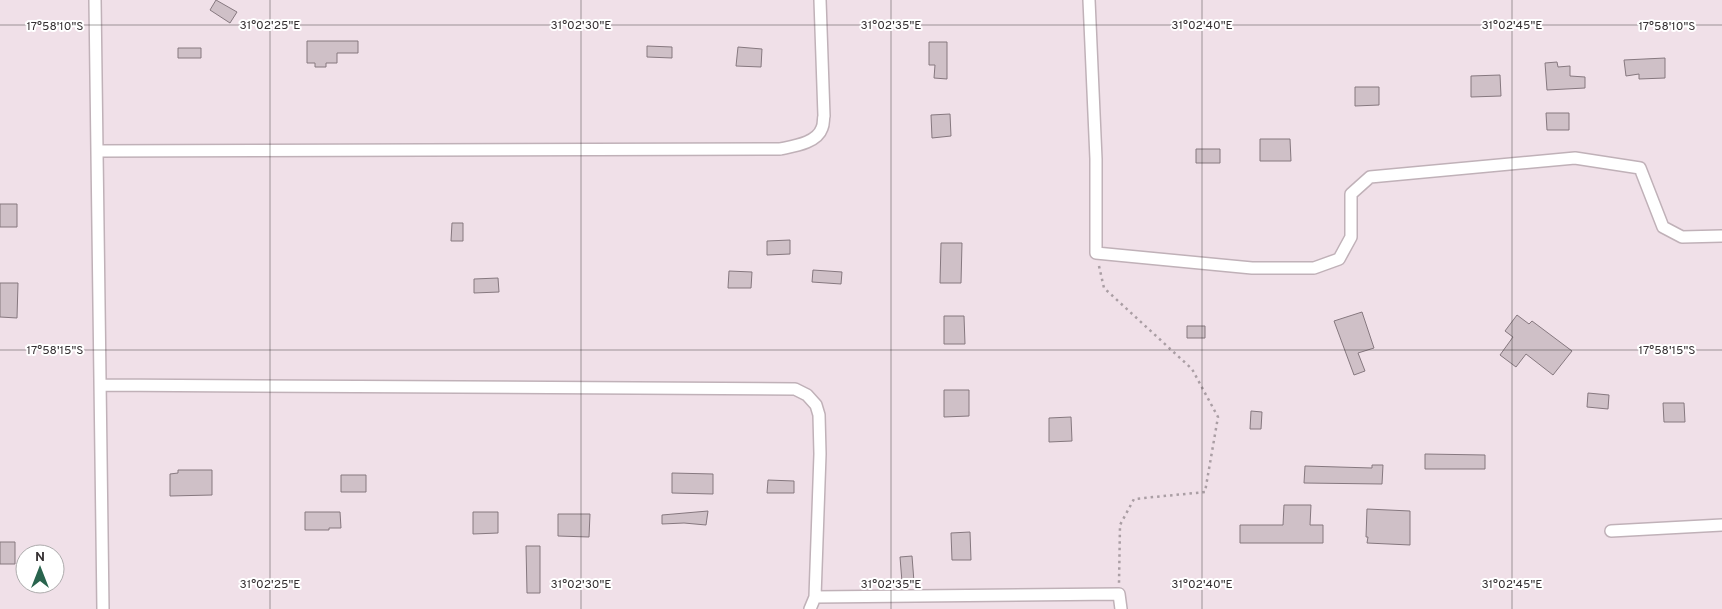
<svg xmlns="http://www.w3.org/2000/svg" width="1722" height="609" font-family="Overpass,sans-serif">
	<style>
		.building { fill: #cfc0c7; stroke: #86787f }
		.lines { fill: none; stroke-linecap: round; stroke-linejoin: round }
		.street-casing { stroke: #c0b1b8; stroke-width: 14 }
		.path { stroke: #aa9ea4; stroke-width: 2.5; stroke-dasharray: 2.5 4; stroke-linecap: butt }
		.street { stroke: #fff; stroke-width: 11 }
		.ticks { fill: none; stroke: #353032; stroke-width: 1; stroke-opacity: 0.45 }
		.ticks-label { font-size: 12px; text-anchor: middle; fill: #353032; stroke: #fff; stroke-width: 4; stroke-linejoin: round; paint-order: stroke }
	</style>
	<rect width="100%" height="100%" fill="#f0e0e8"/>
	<path class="building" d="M216,0L237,12L230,23L210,10Z
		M307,41H358V53H337V63H326V67H315V63H307Z
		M929,42H947V79L934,78L935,65H929Z
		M647,46L672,47V58L647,57Z
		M738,47L762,49L761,67L736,66Z
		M178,48H201V58H178Z
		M1665,58V78L1639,79V74L1626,76L1624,60Z
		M1557,62L1558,67L1570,66V76L1585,77V88L1547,90L1545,63Z
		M1500,75L1501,96L1471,97V76Z
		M1355,87H1379V105L1355,106Z
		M1546,113H1569V130H1547Z
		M950,114L951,136L932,138L931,115Z
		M1260,139H1290L1291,161H1260Z
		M1196,149H1220V163H1196Z
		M0,204H17V227H0Z
		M452,223H463V241H451Z
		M790,240V254L767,255V241Z
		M941,243H962L961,283H940Z
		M813,270L842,272L841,284L812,282Z
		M729,271L752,272L751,288H728Z
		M498,278L499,292L474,293V279Z
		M0,283H18L17,318L0,317Z
		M1362,312L1374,348L1358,353L1365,371L1354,375L1334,321Z
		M1517,315L1529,324L1532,321L1572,351L1553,375L1526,354L1516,367L1500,355L1513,337L1505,331Z
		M944,316H964L965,344H944Z
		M1187,326H1205V338H1187Z
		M944,390H969V416L944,417Z
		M1588,393L1609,395L1608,409L1587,407Z
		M1663,403H1684L1685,422H1664Z
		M1251,411L1262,412L1261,429H1250Z
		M1071,417L1072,441L1049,442V418Z
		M1425,454L1485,455V469H1425Z
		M1372,465H1383L1382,484L1304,483L1305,466L1372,468Z
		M178,470H212V495L170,496V474L178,473Z
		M672,473L713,474V494L672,493Z
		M341,475H366V492H341Z
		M768,480L794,481V493H767Z
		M1284,505H1311L1310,525H1323V543H1240V525H1283Z
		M1367,509L1410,511V545L1367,543L1368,537H1366Z
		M708,511L706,525L684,523L662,524V515Z
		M305,512H340L341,528H329V530H305Z
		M473,512H498V533L473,534Z
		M558,514H590L589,537L558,536Z
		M970,532L971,560H952L951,533Z
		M0,542H15V564H0Z
		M526,546H540V593H527Z
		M912,556L914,582H902L900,557Z"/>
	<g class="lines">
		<g class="street-casing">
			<path id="street" d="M95,0L103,609
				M1089,0L1096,159V253L1252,268H1314L1339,259L1351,237V194L1370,177L1575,158L1640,168L1663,227L1682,237L1722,236
				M97,151L780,149C794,146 817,143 822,128C824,124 823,119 824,116L820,0
				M100,385L795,389L807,395L816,405L819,415L820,454L815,597L810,609
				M1611,531L1722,525
				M815,597L1119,594L1121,609"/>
		</g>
		<path class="path" d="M1099,266L1104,288L1192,369L1218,417L1205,492L1134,499L1120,525L1119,583"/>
		<use href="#street" class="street"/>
	</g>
	<path class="ticks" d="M270,0V609M581,0V609M891,0V609M1202,0V609M1512,0V609M0,25H1722M0,350H1722"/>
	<g class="ticks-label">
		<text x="270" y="29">31°02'25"E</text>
		<text x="581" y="29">31°02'30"E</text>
		<text x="891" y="29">31°02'35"E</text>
		<text x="1202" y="29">31°02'40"E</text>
		<text x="1512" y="29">31°02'45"E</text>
		<text x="55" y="30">17°58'10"S</text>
		<text x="1667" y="30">17°58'10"S</text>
		<text x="55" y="354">17°58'15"S</text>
		<text x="1667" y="354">17°58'15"S</text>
		<text x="270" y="588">31°02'25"E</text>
		<text x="581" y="588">31°02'30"E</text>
		<text x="891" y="588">31°02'35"E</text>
		<text x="1202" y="588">31°02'40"E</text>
		<text x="1512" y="588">31°02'45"E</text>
	</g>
	<g transform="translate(40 569)"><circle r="24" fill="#ffffff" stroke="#aeacad"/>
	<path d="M0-4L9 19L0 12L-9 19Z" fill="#29644e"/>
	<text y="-8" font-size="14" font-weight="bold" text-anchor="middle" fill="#353032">N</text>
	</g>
</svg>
